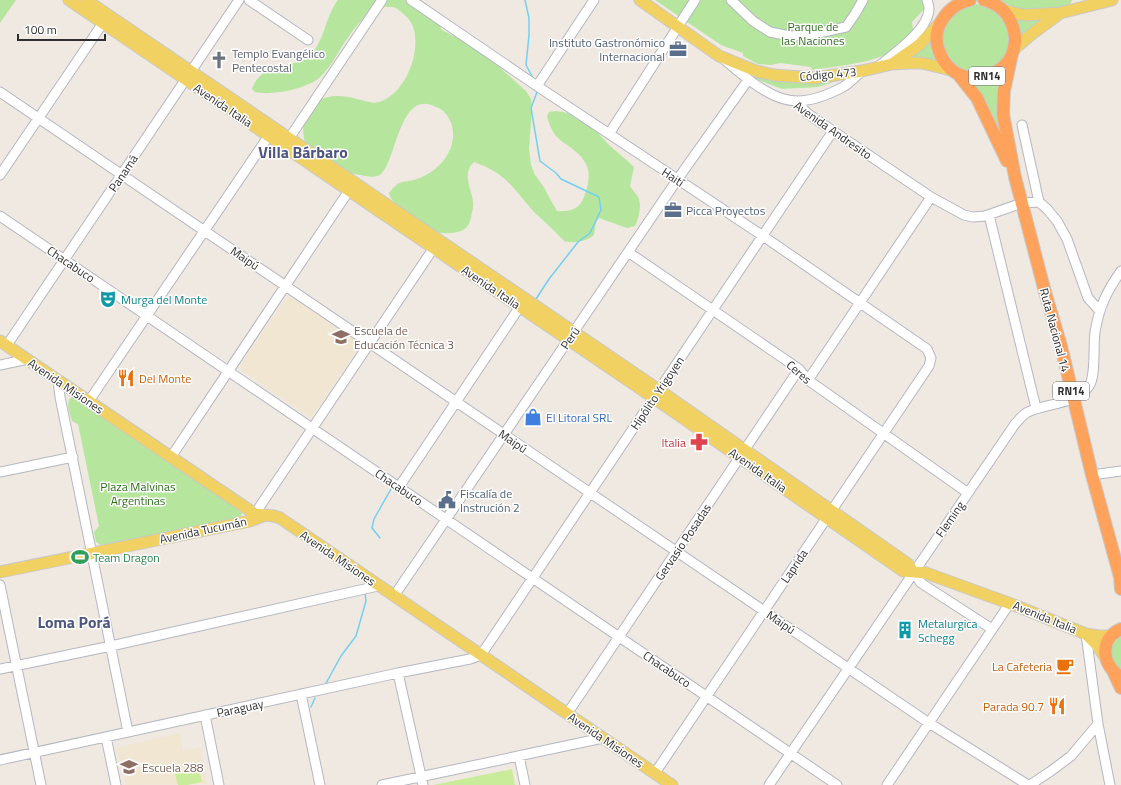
<svg xmlns="http://www.w3.org/2000/svg" width="1121" height="785" font-family="'Titillium Web',sans-serif">
	<style>
		.education { fill: #f0e6d1 }
		.green { fill: #b6e59e }
		.pitch { fill: #c9ec9a }
		.lines { fill: none; stroke-linecap: round; stroke-linejoin: round }
		.stream { stroke: #75cff0; stroke-width: 1.5 }
		.minor-casing { stroke: #b4b7c1; stroke-width: 11 }
		.major-casing { stroke: #c9c9c9; stroke-width: 13 }
		.highway-casing { stroke: #c9c9c9; stroke-width: 14 }
		.minor { stroke: #fff; stroke-width: 9 }
		.major { stroke: #f2d163; stroke-width: 11 }
		.highway { stroke: #ffa35c; stroke-width: 12 }
		.labels { text-anchor: middle; dominant-baseline: central; stroke-width: 3; stroke-linejoin: round; paint-order: stroke }
		.shield { fill: #fff; stroke: #6d6d6d; stroke-width: 1 }
		.shield-label { font-size: 11px; font-weight: bold; fill: #2e2e2e }
		.park-label { font-size: 12px; fill: #2c6e1b; stroke: #fff }
		.service-label { font-size: 12px; fill: #4e5e75; stroke: #fff; text-anchor: start }
		.worship-label { font-size: 12px; fill: #5b616d; stroke: #fff; text-anchor: start }
		.street-label { font-size: 12px; fill: #2e2e2e; stroke: #fff }
		.culture-label { font-size: 12px; fill: #0d838f; stroke: #fff; text-anchor: start }
		.education-label { font-size: 12px; fill: #785e54; stroke: #fff; text-anchor: start }
		.food-label { font-size: 12px; fill: #c56008; stroke: #fff; text-anchor: end }
		.shop-label { font-size: 12px; fill: #366cbe; stroke: #fff; text-anchor: start }
		.health-label { font-size: 12px; fill: #be3a42; stroke: #fff; text-anchor: end }
		.leisure-label { font-size: 12px; fill: #27864d; stroke: #fff; text-anchor: start }
		.district-label { font-size: 16px; font-weight: bold; fill: #4d5680; stroke: #fff }
	</style>
	<rect width="100%" height="100%" fill="#efe9e1"/>
	<path class="education" d="M291,297L361,344L311,418L241,370L240,365L286,298Z
		M180,733L183,751L200,747L207,784L126,785L117,748Z"/>
	<path class="green" d="M0,0H16L0,23Z
		M338,0H418L429,8L442,30L473,46L487,56L526,91L531,99L532,108L529,149L531,165L535,175L543,186L557,211C569,212 579,210 584,197C591,178 592,165 575,151C570,146 563,143 558,138C552,132 549,124 547,116L549,112C566,108 587,121 598,133C602,137 605,141 609,145C617,152 626,159 634,167L630,186C632,190 636,193 638,197C642,205 639,218 635,226L627,228L599,218L596,222L594,235C588,241 572,244 564,241C555,231 545,222 535,213C513,189 508,174 474,162C461,174 472,189 473,202C474,207 472,212 471,217C470,221 469,225 466,228C460,234 442,234 434,232C423,229 390,204 389,193C401,178 401,184 417,179C435,173 451,157 453,138C454,131 451,119 446,114C443,110 439,108 434,106C400,91 397,157 382,173C377,180 362,175 354,174C347,172 336,172 330,168C324,165 312,153 308,148C300,137 302,109 315,102C329,94 342,95 357,99C366,101 373,105 382,101C406,91 420,54 414,30C411,19 405,15 396,8C369,0 349,36 338,53C333,62 326,72 318,79C304,89 272,96 255,92L252,89C259,69 276,68 294,63C298,62 303,61 306,59C326,43 323,20 338,0Z
		M655,0H926L927,6L912,22L913,30C906,38 900,46 891,52C869,64 836,66 812,70L811,67L780,63L771,65L758,64L743,56V53L721,45Z
		M999,0H1072L1070,5C1048,13 1020,13 999,0Z
		M942 38a34 34 0 1 1 68 0a34 34 0 1 1-68 0Z
		M1009,13L1050,17L1017,42Z
		M933,33L942,64L906,60Z
		M1005,68V146L966,79Z
		M736,71L816,83L840,80L818,87L782,89Z
		M73,396L239,508L242,514L239,520L101,545L96,542L94,532L99,526L78,424L72,421C70,412 64,401 73,396Z
		M1121,634V672L1110,658L1112,644Z"/>
	<path class="pitch" d="M199,769L202,782L187,785H178L175,774Z
		M512,769L515,785H433Z"/>
	<g class="lines">
		<path class="stream" d="M525,0L529,18V35L526,65L533,78
			M536,299L549,279L578,242L590,233L601,210L599,197L561,179L556,173L540,161L531,108L537,92
			M399,479L420,449
			M380,538L372,528L374,519L391,489
			M325,685L341,656L356,636L366,601L365,593
			M311,707L315,698"/>
		<g class="minor-casing">
			<path id="minor" d="M249,0L308,40
				M411,0L537,86L763,236L927,349L931,358L929,366L655,773
				M731,0L753,21L770,32L790,36L809,35L846,27L855,14L863,0
				M725,60C740,73 764,94 784,99C803,105 826,96 843,87C850,83 856,76 862,71
				M878,67C893,54 928,31 929,9C929,6 928,3 927,0
				M537,86L594,0
				M0,92L929,723L1028,785
				M796,101L807,113L833,131L931,197L964,215L973,217L985,216L1022,203L1039,202
				M1022,125L1039,202L1047,209L1057,221L1067,239L1088,298L1099,310
				M609,134L695,0
				M286,143L382,0
				M0,175L107,17
				M989,215L1036,408
				M0,216L837,785
				M628,252L799,369L808,380L968,493
				M7,345L239,0
				M0,365L28,359
				M58,380L60,397L128,732
				M808,380L931,197
				M89,401L272,131
				M171,457L352,186
				M0,472L73,457
				M1092,475L1121,471
				M399,487L523,302
				M252,518L437,243
				M913,572L921,583L992,629
				M0,585L41,785
				M394,596L677,180L748,80
				M1086,634L1098,724L1110,785
				M0,669L111,646L378,586
				M398,673L423,785
				M301,694L320,785
				M567,714L799,369
				M205,715L219,785
				M106,737L116,785
				M519,756L525,785
				M0,760L398,673L470,659L481,655L833,131
				M382,785L603,738
				M769,785L1015,424C1019,420 1023,414 1028,412C1047,403 1076,405 1089,386C1096,377 1093,345 1095,332C1099,307 1107,291 1121,271
				M887,785L1010,603
				M1030,785L1051,771L1071,756L1098,724"/>
		</g>
		<g class="major-casing">
			<path id="major" d="M69,0L654,398L903,571L926,573L1014,605L1086,634L1099,636H1111
				M86,0L659,390L908,564L913,572
				M640,0L719,56L756,71L774,75L814,78L862,71L892,64L909,63H922L951,70
				M1003,10L1024,15L1060,13L1112,0
				M1014,49L1033,33L1059,14
				M892,64L919,45L939,24
				M0,341L255,514L274,516L280,518L672,785
				M0,572L250,521L263,516
				M1086,634L1097,645L1105,657"/>
		</g>
		<g class="highway-casing">
			<path id="highway" d="M970,0C948,5 930,28 939,51C958,103 1033,72 1011,22C1006,10 995,3 984,0
				M1011,58L1004,91L1003,114L1015,177L1045,292L1061,346L1092,475L1120,577L1121,589
				M958,74L977,98L1007,161
				M1121,629C1098,639 1102,666 1121,677
				M1114,673L1121,688"/>
		</g>
		<use href="#minor" class="minor"/>
		<use href="#major" class="major"/>
		<use href="#highway" class="highway"/>
	</g>
	<defs>
		<g id="office-bare" transform="scale(1.38)"><path d="M-6-3h4V-5.5h4V-3h4V5H-6ZM-1-4.5V-3h2v-1.5ZM-6 0V1H6V0Z" fill="#5c6f8a" stroke="#fff" stroke-width="2.5" paint-order="stroke"/></g>
		<g id="church-bare" transform="scale(1.38)"><path d="M-1.2-6h2.4v3.5h3.3v2.4h-3.3V6h-2.4V-.1h-3.3v-2.4h3.3Z" fill="#6b7280" stroke="#fff" stroke-width="2.5" paint-order="stroke"/></g>
		<g id="theatre-bare" transform="scale(1.38)"><path d="M-5-5.5Q0-4 5-5.5V0Q5 5 0 6Q-5 5-5 0ZM-3.3-2.5H-1v1.5H-3.3ZM1-2.5H3.3v1.5H1ZM-2.8 1Q0 5.5 2.8 1Z" fill="#0f9aa8" stroke="#fff" stroke-width="2.5" paint-order="stroke"/></g>
		<g id="school-bare" transform="scale(1.38)"><path d="M0-5L7-2L0 1L-7-2ZM-4 1L0 2.5L4 1V4Q0 6-4 4Z" fill="#8d6e63" stroke="#fff" stroke-width="2.5" paint-order="stroke"/></g>
		<g id="restaurant-bare" transform="scale(1.38)"><path d="M-5-6h1v4h1v-4h1v4h1v-4h1v5L-1.5 .5V6h-2V.5L-5-1ZM5-6V6H3V1.5H1.5Q1.5-4 5-6Z" fill="#e8710a" stroke="#fff" stroke-width="2.5" paint-order="stroke"/></g>
		<g id="shop-bare" transform="scale(1.38)"><path d="M-5-2.5h2.3a2.7 3.5 0 0 1 5.4 0H5L5.5 6h-11ZM-1.5-2.5h3a1.5 2.3 0 0 0-3 0Z" fill="#3f7fe0" stroke="#fff" stroke-width="2.5" paint-order="stroke"/></g>
		<g id="pharmacy-bare" transform="scale(1.38)"><path d="M-2-6h4v4h4v4h-4v4h-4v-4h-4v-4h4Z" fill="#e0444e" stroke="#fff" stroke-width="2.5" paint-order="stroke"/></g>
		<g id="civic-bare" transform="scale(1.38)"><path d="M-.6-6.5H3V-4.5H.6V-3L4-1V1h2V6H-6V1h2V-1L-.6-3ZM-1.2 2.5V6h2.4V2.5Z" fill="#5c6f8a" stroke="#fff" stroke-width="2.5" paint-order="stroke"/></g>
		<g id="stadium-bare" transform="scale(1.38)"><path d="M0-5a6.5 5 0 1 0 0 10a6.5 5 0 1 0 0-10ZM-3.5-1.8h7v3.6h-7Z" fill="#2e9e5b" stroke="#fff" stroke-width="2.5" paint-order="stroke"/></g>
		<g id="building-bare" transform="scale(1.38)"><path d="M-4-6H4V6H1V3H-1V6H-4ZM-2.5-4.3h1.7v1.8h-1.7ZM.8-4.3h1.7v1.8H.8ZM-2.5-1h1.7V.8h-1.7ZM.8-1h1.7V.8H.8Z" fill="#0f9aa8" stroke="#fff" stroke-width="2.5" paint-order="stroke"/></g>
		<g id="cafe-bare" transform="scale(1.38)"><path d="M-5.5-4.5H6V0H3Q3 3.5 0 3.5H-2.5Q-5.5 3.5-5.5 0ZM3-3.2v2h1.7v-2ZM-6 4.5H4V6H-6Z" fill="#e8710a" stroke="#fff" stroke-width="2.5" paint-order="stroke"/></g>
	</defs>
	<g fill-rule="evenodd">
		<use href="#office-bare" x="678" y="49"/>
		<use href="#church-bare" x="219" y="60"/>
		<use href="#office-bare" x="673" y="210"/>
		<use href="#theatre-bare" x="108" y="299"/>
		<use href="#school-bare" x="341" y="337"/>
		<use href="#restaurant-bare" x="126" y="378"/>
		<use href="#shop-bare" x="533" y="417"/>
		<use href="#pharmacy-bare" x="699" y="442"/>
		<use href="#civic-bare" x="447" y="500"/>
		<use href="#stadium-bare" x="80" y="557"/>
		<use href="#building-bare" x="905" y="630"/>
		<use href="#cafe-bare" x="1065" y="666"/>
		<use href="#restaurant-bare" x="1057" y="706"/>
		<use href="#school-bare" x="129" y="767"/>
	</g>
	<g class="labels">
		<g class="shield">
			<rect x="969" y="67" width="36" height="18" rx="3"/>
			<rect x="1053" y="382" width="36" height="18" rx="3"/>
		</g>
		<g class="shield-label">
			<text x="987" y="76">RN14</text>
			<text x="1071" y="391">RN14</text>
		</g>
		<g class="park-label">
			<text x="813" y="26">Parque de<tspan x="813" dy="14">las Naciones</tspan></text>
			<text x="138" y="486">Plaza Malvinas<tspan x="138" dy="14">Argentinas</tspan></text>
		</g>
		<g class="service-label">
			<text x="665" y="42" text-anchor="end">Instituto Gastronómico<tspan x="665" dy="14">Internacional</tspan></text>
			<text x="686" y="210">Picca Proyectos</text>
			<text x="460" y="493">Fiscalía de<tspan x="460" dy="14">Instrución 2</tspan></text>
		</g>
		<g class="worship-label">
			<text x="232" y="53">Templo Evangélico<tspan x="232" dy="14">Pentecostal</tspan></text>
		</g>
		<g class="street-label">
			<text transform="translate(828 74) rotate(-5)">Código 473</text>
			<text transform="translate(223 105) rotate(34)">Avenida Italia</text>
			<text transform="translate(833 130) rotate(35)">Avenida Andresito</text>
			<text transform="translate(123 173) rotate(-56)">Panamá</text>
			<text transform="translate(673 177) rotate(33)">Haití</text>
			<text transform="translate(245 258) rotate(34)">Maipú</text>
			<text transform="translate(71 264) rotate(34)">Chacabuco</text>
			<text transform="translate(491 287) rotate(34)">Avenida Italia</text>
			<text transform="translate(1055 330) rotate(75)">Ruta Nacional 14</text>
			<text transform="translate(570 338) rotate(-56)">Perú</text>
			<text transform="translate(799 372) rotate(41)">Ceres</text>
			<text transform="translate(66 386) rotate(34)">Avenida Misiones</text>
			<text transform="translate(657 393) rotate(-56)">Hipólito Yrigoyen</text>
			<text transform="translate(513 441) rotate(34)">Maipú</text>
			<text transform="translate(758 470) rotate(35)">Avenida Italia</text>
			<text transform="translate(399 487) rotate(34)">Chacabuco</text>
			<text transform="translate(950 519) rotate(-55)">Fleming</text>
			<text transform="translate(203 530) rotate(-12)">Avenida Tucumán</text>
			<text transform="translate(683 542) rotate(-56)">Gervasio Posadas</text>
			<text transform="translate(338 558) rotate(34)">Avenida Misiones</text>
			<text transform="translate(794 566) rotate(-56)">Laprida</text>
			<text transform="translate(1045 617) rotate(22)">Avenida Italia</text>
			<text transform="translate(781 622) rotate(34)">Maipú</text>
			<text transform="translate(667 669) rotate(34)">Chacabuco</text>
			<text transform="translate(240 708) rotate(-12)">Paraguay</text>
			<text transform="translate(606 740) rotate(34)">Avenida Misiones</text>
		</g>
		<g class="culture-label">
			<text x="121" y="299">Murga del Monte</text>
			<text x="918" y="623">Metalurgica<tspan x="918" dy="14">Schegg</tspan></text>
		</g>
		<g class="education-label">
			<text x="354" y="330">Escuela de<tspan x="354" dy="14">Educación Técnica 3</tspan></text>
			<text x="142" y="767">Escuela 288</text>
		</g>
		<g class="food-label">
			<text x="139" y="378" text-anchor="start">Del Monte</text>
			<text x="1052" y="666">La Cafeteria</text>
			<text x="1044" y="706">Parada 90.7</text>
		</g>
		<g class="shop-label">
			<text x="546" y="417">El Litoral SRL</text>
		</g>
		<g class="health-label">
			<text x="686" y="442">Italia</text>
		</g>
		<g class="leisure-label">
			<text x="93" y="557">Team Dragon</text>
		</g>
		<g class="district-label">
			<text x="303" y="152">Villa Bárbaro</text>
			<text x="74" y="622">Loma Porá</text>
		</g>
	</g>
	<path d="M18 34v6h87v-6" fill="none" stroke="#2e2e2e" stroke-width="2"/>
	<text x="24" y="34" font-size="12" fill="#2e2e2e" stroke="#ffffff" stroke-width="3" paint-order="stroke">100 m</text>
</svg>
